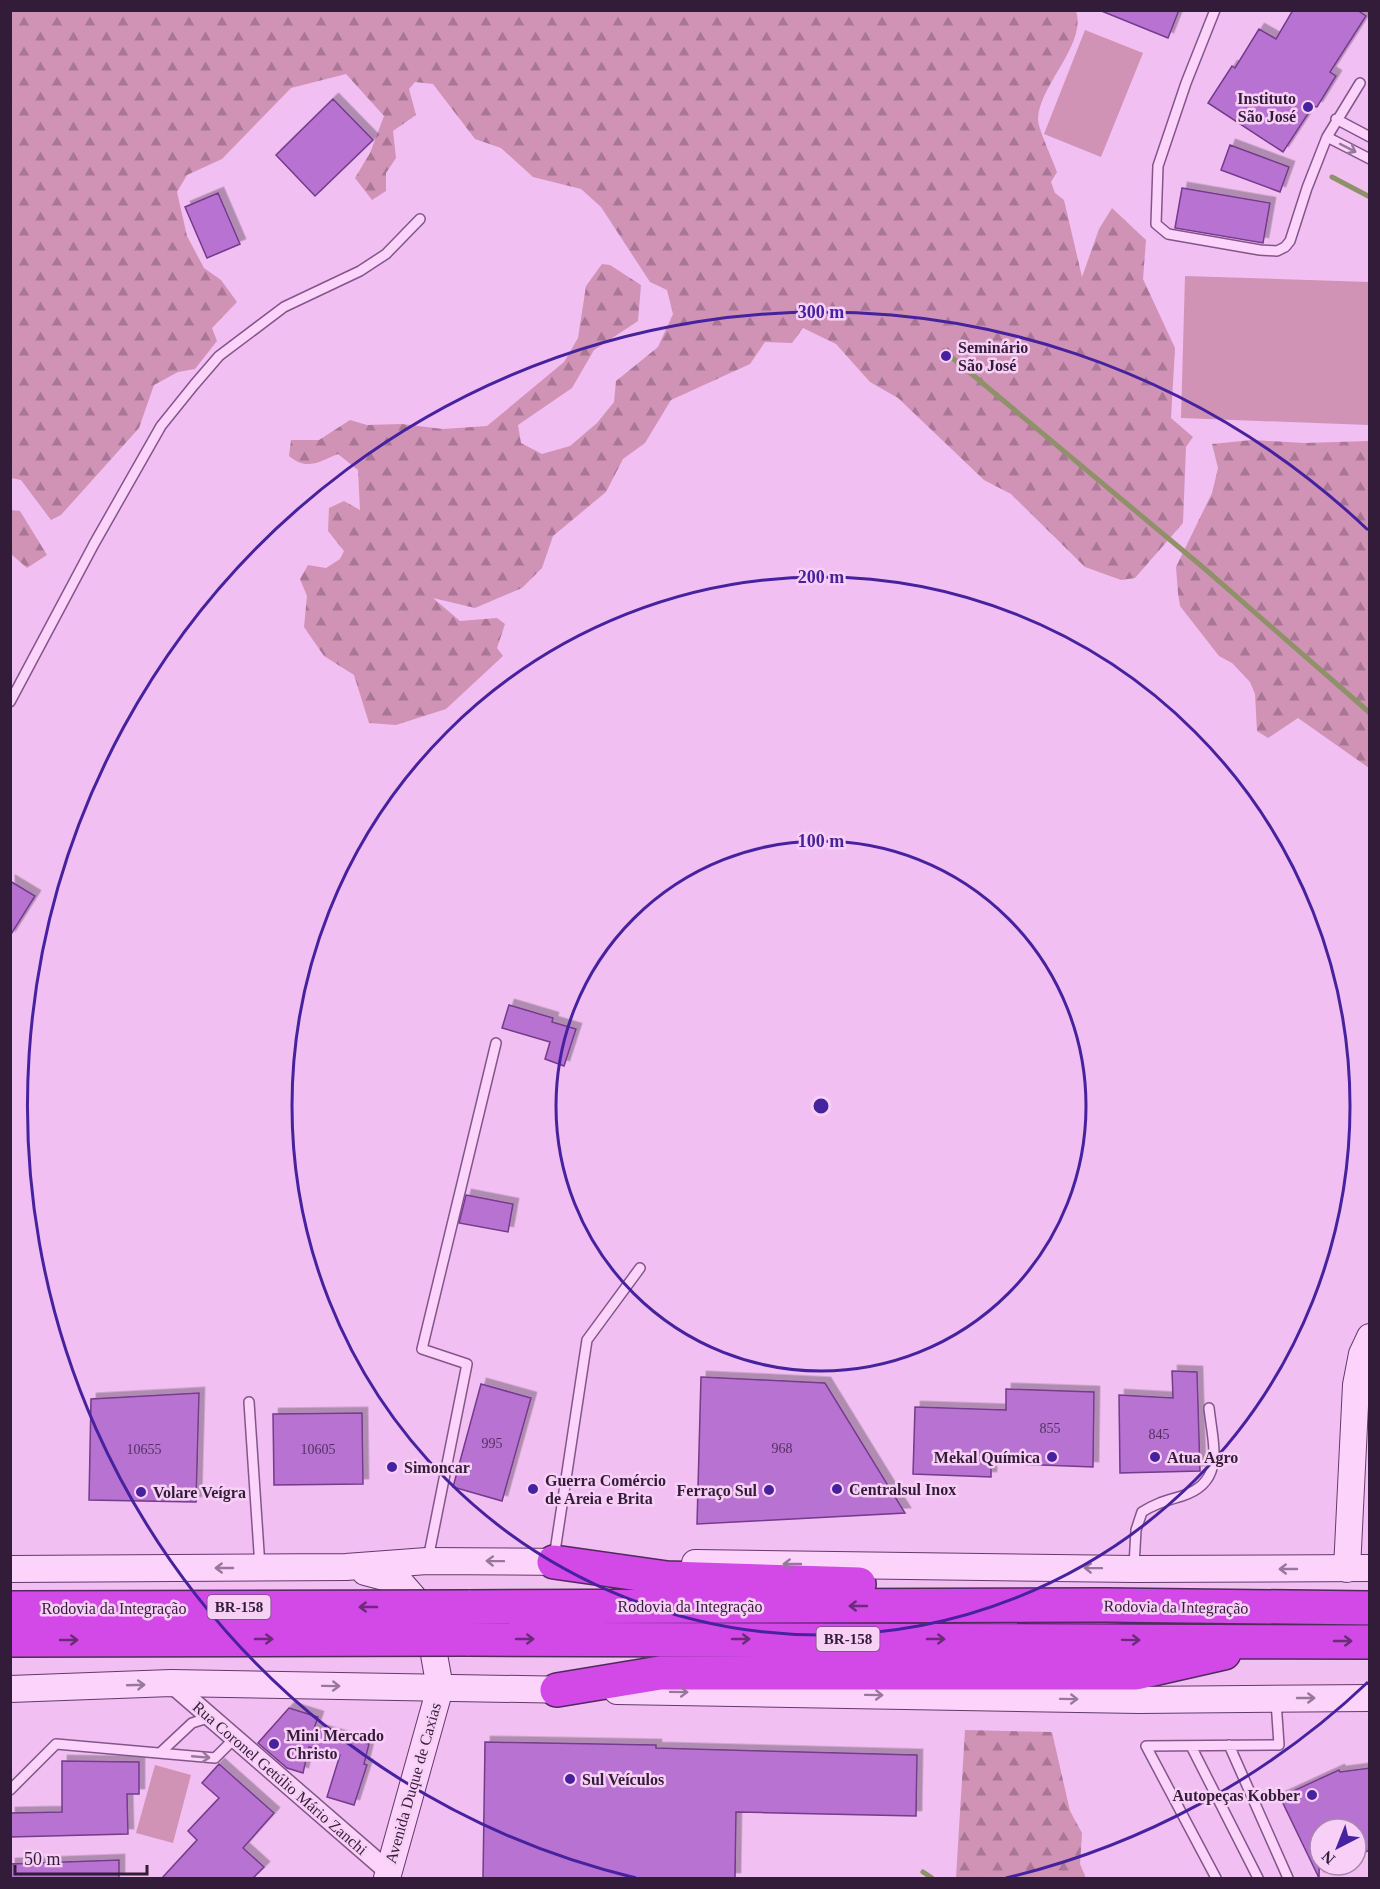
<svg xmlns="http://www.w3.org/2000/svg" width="1380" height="1889" font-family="'Times New Roman',serif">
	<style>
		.grass { fill: #d093b6 }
		.forest { fill: url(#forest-firs) }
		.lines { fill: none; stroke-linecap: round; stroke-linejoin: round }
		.stream { stroke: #8f9169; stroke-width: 5 }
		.building { fill: #b772d2; stroke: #743a8c; stroke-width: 1.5; filter: url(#shadow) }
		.lane-casing { stroke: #83568b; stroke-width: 12 }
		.street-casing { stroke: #83568b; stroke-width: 21 }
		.secondary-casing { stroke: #63396d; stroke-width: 28 }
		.highway-casing { stroke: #4e2b59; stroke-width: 36 }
		.lane { stroke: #fbd3fb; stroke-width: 9 }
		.street { stroke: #fbd3fb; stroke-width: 18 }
		.secondary { stroke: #fbd3fb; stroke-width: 26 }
		.highway { stroke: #d249e8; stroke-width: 33 }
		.highway-bridge-casing { stroke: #4e2b59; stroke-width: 36; stroke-linecap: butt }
		.highway-bridge { stroke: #d249e8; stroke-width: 33 }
		.oneway { stroke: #97789a }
		.oneway2 { stroke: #6b2c77 }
		.ring { fill: none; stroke: #46229f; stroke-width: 3 }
		.poi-dot { fill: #46229f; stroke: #f8d0f7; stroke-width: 2 }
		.labels { text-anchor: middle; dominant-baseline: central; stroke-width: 5; stroke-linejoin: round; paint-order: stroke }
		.number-label { font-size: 14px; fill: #543260 }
		.shield { fill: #f8d0f7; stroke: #6e5273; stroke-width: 1.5 }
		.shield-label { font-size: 15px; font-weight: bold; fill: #331c3a }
		.poi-label { font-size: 16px; font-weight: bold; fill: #331c3a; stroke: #f8d0f7; text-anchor: start }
		.street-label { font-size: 16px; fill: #331c3a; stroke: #f8d0f7 }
		.centre { fill: #46229f; stroke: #f8d0f7; stroke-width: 3 }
		.ring-label { font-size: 18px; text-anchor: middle; font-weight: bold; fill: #46229f; stroke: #f8d0f7; stroke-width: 5; stroke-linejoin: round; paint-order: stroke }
	</style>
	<defs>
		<pattern id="forest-firs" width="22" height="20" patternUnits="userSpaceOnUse" patternTransform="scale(1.5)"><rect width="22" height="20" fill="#d093b6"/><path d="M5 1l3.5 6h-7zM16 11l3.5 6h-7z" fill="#a97795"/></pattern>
		<filter id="shadow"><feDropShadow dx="5.5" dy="-5.5" stdDeviation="0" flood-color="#0004"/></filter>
	</defs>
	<rect width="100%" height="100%" fill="#f1bff1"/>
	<path class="grass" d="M1085,30L1143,53L1101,157L1044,134Z
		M1185,276L1369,282V425L1181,418Z
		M155,1765L191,1775L173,1843L136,1833Z"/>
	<path class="forest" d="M11,10L1076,11C1087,44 1039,85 1038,119C1038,129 1053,160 1057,172L1051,182L1055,193L1064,200L1082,277L1099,229L1112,208L1146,240L1143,279L1175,348L1171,418L1193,437L1186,447L1183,523L1135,578L1121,580L1085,567L1011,494L984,480L898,398L870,382L836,344L803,328L792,343L765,342L750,364L671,400L645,443L623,459L606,492L553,536L542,568L522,588L475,608L433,598L460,621L497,618L505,624L497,648L503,656L446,709L396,725L369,723L354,675L324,656L304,627L307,596L300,579L308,565L326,568L340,559L344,551L328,531L329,508L344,501L360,510L358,470L338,454C319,462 307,471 289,456L291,440H319L350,420L367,425L402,424L443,429L487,426L564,362L578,338L586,286L602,264L610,265L641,285L638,321L594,350L572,388L518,425L521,443L542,454L570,446L597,423L614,402L616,381L658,347L673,314L667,290L650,282L601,207L581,189L533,177L501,148L475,139L433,84L415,82L409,89L416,115L393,131L396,158L386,173V191L372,200L355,178L370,153L384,116L346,74L291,88L222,159L187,175L177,192L187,236L204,268L221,280L237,302L212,328L217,341L195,369L178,372L154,385L139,428L61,515L51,520L21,480L11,478Z
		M1252,440L1304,443L1369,441V768L1298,718L1268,738L1257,731L1255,694L1250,682L1232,663L1219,656L1180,606L1178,593L1176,567L1212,493L1218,468L1212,444Z
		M11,510L20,511L47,555L27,568L11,554Z
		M965,1730L1052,1732L1070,1811L1082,1833L1080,1864L1086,1878H956Z"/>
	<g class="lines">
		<path class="stream" d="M1332,177L1370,197
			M944,351L1205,569L1370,713
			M923,1872L932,1878"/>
	</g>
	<path class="building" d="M1099,10H1179L1168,38Z
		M1293,10H1357L1366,16L1330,72L1336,76L1317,107L1313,106L1283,152L1208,103L1232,66L1235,68L1259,29L1276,39Z
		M333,99L373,140L315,196L276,155Z
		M1230,145L1289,167L1280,192L1221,170Z
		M1182,188L1270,203L1263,243L1175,228Z
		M218,193L240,244L207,258L185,207Z
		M10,881L35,896L10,936Z
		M509,1005L553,1018L552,1022L576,1029L564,1066L545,1059L550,1042L502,1028Z
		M466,1195L513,1204L508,1232L459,1223Z
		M1172,1371L1197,1372L1200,1471L1120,1473L1119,1395L1173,1398Z
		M701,1377L825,1383L905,1513L697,1524Z
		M481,1384L531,1398L502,1501L453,1487Z
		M1006,1389L1094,1392L1093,1467L991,1463V1477L913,1474L915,1407L1006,1410Z
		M199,1393L196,1502L89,1500L91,1399Z
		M362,1413L363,1484L274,1485L273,1414Z
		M289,1708L318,1717L314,1729L369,1744L364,1764L367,1765L354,1805L327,1797L340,1755L309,1747L303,1773L287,1768L258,1743Z
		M485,1742L656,1745V1748L917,1755L916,1816L736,1812L735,1878H483Z
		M62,1761L139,1762V1794H127L128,1834L10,1837V1813L62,1812Z
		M219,1764L274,1813L243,1848L264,1867L253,1878H162L197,1840L188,1831L219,1798L202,1783Z
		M1370,1768V1850L1356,1856V1829H1320L1319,1878L1280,1797L1339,1770L1340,1772Z
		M119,1860V1878H10V1864Z"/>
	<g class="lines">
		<g class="lane-casing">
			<path id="lane" d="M1215,10L1186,83L1158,166L1156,224L1168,234L1260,250L1277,251L1285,247L1290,241L1307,188L1327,137L1360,83
				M1336,119L1370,137
				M1327,137L1370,159
				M10,702L94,544L161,426L194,385L219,356L284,307L360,271L386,254L420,219
				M249,1402L260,1567
				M554,1558L587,1340L640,1268
				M428,1559L467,1364L422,1349L496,1043
				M1134,1566L1136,1530L1142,1512C1156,1503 1166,1501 1182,1496C1226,1482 1213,1445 1209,1408
				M1229,1745L1288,1878
				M1191,1746L1258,1878
				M160,1753L192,1723L211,1717
				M10,1790L56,1744L215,1758L235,1738
				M1216,1878L1146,1746L1279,1745L1276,1701"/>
		</g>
		<g class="street-casing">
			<path id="street" d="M171,1683L389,1872"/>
		</g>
		<g class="secondary-casing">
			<path id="secondary" d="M695,1563L1134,1569L1370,1568
				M10,1569L346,1567L427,1561L571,1562
				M1347,1569L1356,1385L1362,1354L1370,1337
				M365,1572L399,1581L413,1597L428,1621L440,1688L387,1878
				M10,1689L171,1683L574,1690
				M617,1691L1139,1700L1370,1698"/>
		</g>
		<g class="highway-casing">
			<path id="highway" d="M554,1562L667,1578L859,1584
				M468,1607L1105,1605L1370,1608
				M466,1639L1370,1642
				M557,1690L660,1673H1136L1224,1653"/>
		</g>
		<use href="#lane" class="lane"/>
		<use href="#street" class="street"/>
		<use href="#secondary" class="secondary"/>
		<use href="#highway" class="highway"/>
		<g class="highway-bridge-casing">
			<path id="highway-bridge" d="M10,1608L468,1607
				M10,1640L466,1639"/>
		</g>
		<use href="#highway-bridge" class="highway-bridge"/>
	</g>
	<defs><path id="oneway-shaft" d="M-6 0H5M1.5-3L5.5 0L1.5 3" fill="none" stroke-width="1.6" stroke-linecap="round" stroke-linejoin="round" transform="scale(1.5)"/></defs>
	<g class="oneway">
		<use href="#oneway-shaft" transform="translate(1348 148) rotate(27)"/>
		<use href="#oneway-shaft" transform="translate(495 1561) rotate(-179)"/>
		<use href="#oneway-shaft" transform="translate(792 1564) rotate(-180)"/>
		<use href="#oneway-shaft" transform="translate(224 1568) rotate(180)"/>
		<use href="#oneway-shaft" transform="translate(1093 1568) rotate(-179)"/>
		<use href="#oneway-shaft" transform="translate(1288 1569) rotate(180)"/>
		<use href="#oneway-shaft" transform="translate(136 1685) rotate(-2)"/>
		<use href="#oneway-shaft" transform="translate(331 1686) rotate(1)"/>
		<use href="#oneway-shaft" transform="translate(679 1692) rotate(1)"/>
		<use href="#oneway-shaft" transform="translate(874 1695) rotate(1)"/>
		<use href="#oneway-shaft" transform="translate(1306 1698)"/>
		<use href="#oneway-shaft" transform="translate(1069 1699) rotate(1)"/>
		<use href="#oneway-shaft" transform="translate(201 1757) rotate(5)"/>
	</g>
	<g class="oneway2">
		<use href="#oneway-shaft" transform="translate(858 1606) rotate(180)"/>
		<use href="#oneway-shaft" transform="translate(368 1607) rotate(180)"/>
		<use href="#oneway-shaft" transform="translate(264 1639)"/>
		<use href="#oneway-shaft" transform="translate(525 1639)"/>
		<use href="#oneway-shaft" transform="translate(741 1639)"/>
		<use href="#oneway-shaft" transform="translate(936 1639)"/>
		<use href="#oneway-shaft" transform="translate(69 1640)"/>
		<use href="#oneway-shaft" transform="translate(1131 1640) rotate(1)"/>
		<use href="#oneway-shaft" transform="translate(1343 1641)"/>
	</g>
	<g class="ring">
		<circle cx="821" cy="1106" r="265"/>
		<circle cx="821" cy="1106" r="529"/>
		<path d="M1368 1682A794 794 0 0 1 1006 1878M636 1878A794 794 0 1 1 1368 530"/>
	</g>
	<g class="poi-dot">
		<circle cx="1308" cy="107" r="6"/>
		<circle cx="946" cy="356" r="6"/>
		<circle cx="1052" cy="1457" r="6"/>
		<circle cx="1155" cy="1457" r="6"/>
		<circle cx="392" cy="1467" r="6"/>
		<circle cx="533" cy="1489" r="6"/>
		<circle cx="837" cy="1489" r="6"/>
		<circle cx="769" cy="1490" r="6"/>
		<circle cx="141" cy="1492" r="6"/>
		<circle cx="274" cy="1744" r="6"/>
		<circle cx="570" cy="1779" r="6"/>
		<circle cx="1312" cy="1795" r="6"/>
	</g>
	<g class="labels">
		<g class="number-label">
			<text x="1050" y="1428">855</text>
			<text x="1159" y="1434">845</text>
			<text x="492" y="1443">995</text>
			<text x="782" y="1448">968</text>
			<text x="144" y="1449">10655</text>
			<text x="318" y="1449">10605</text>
		</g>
		<g class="shield">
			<rect x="207.5" y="1595" width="63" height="24" rx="4.5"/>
			<rect x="816.5" y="1627" width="63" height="24" rx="4.5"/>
		</g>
		<g class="shield-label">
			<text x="239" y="1607">BR-158</text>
			<text x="848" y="1639">BR-158</text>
		</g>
		<g class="poi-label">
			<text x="1296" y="98" text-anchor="end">Instituto<tspan x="1296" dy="18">São José</tspan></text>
			<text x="958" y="347">Seminário<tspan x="958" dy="18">São José</tspan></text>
			<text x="1040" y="1457" text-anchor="end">Mekal Química</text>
			<text x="1167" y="1457">Atua Agro</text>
			<text x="404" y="1467">Simoncar</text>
			<text x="545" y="1480">Guerra Comércio<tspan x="545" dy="18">de Areia e Brita</tspan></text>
			<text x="849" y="1489">Centralsul Inox</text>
			<text x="757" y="1490" text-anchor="end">Ferraço Sul</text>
			<text x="153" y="1492">Volare Veígra</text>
			<text x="286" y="1735">Mini Mercado<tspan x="286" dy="18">Christo</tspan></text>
			<text x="582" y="1779">Sul Veículos</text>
			<text x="1300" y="1795" text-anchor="end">Autopeças Kobber</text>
		</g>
		<g class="street-label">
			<text x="690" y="1606">Rodovia da Integração</text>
			<text transform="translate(1176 1607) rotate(1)">Rodovia da Integração</text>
			<text x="114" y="1608">Rodovia da Integração</text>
			<text transform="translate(280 1778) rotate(41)">Rua Coronel Getúlio Mário Zanchi</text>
			<text transform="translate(413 1783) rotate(-74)">Avenida Duque de Caxias</text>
		</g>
	</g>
	<circle cx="821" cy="1106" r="9" class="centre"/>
	<g class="ring-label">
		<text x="821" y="318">300 m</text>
		<text x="821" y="583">200 m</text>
		<text x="821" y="847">100 m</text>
	</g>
	<rect width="1380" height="1889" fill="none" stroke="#331c3a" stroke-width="24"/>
	<g transform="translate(1338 1847) rotate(222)"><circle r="28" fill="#f8d0f7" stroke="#a988ab" stroke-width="1.5"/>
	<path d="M0-4.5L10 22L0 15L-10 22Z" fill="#46229f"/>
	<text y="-9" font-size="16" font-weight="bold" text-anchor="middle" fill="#331c3a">N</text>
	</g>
	<path d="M15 1865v9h132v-9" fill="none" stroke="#331c3a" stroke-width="3"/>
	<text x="24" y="1865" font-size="18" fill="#331c3a" stroke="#f8d0f7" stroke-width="4.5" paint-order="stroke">50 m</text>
</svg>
